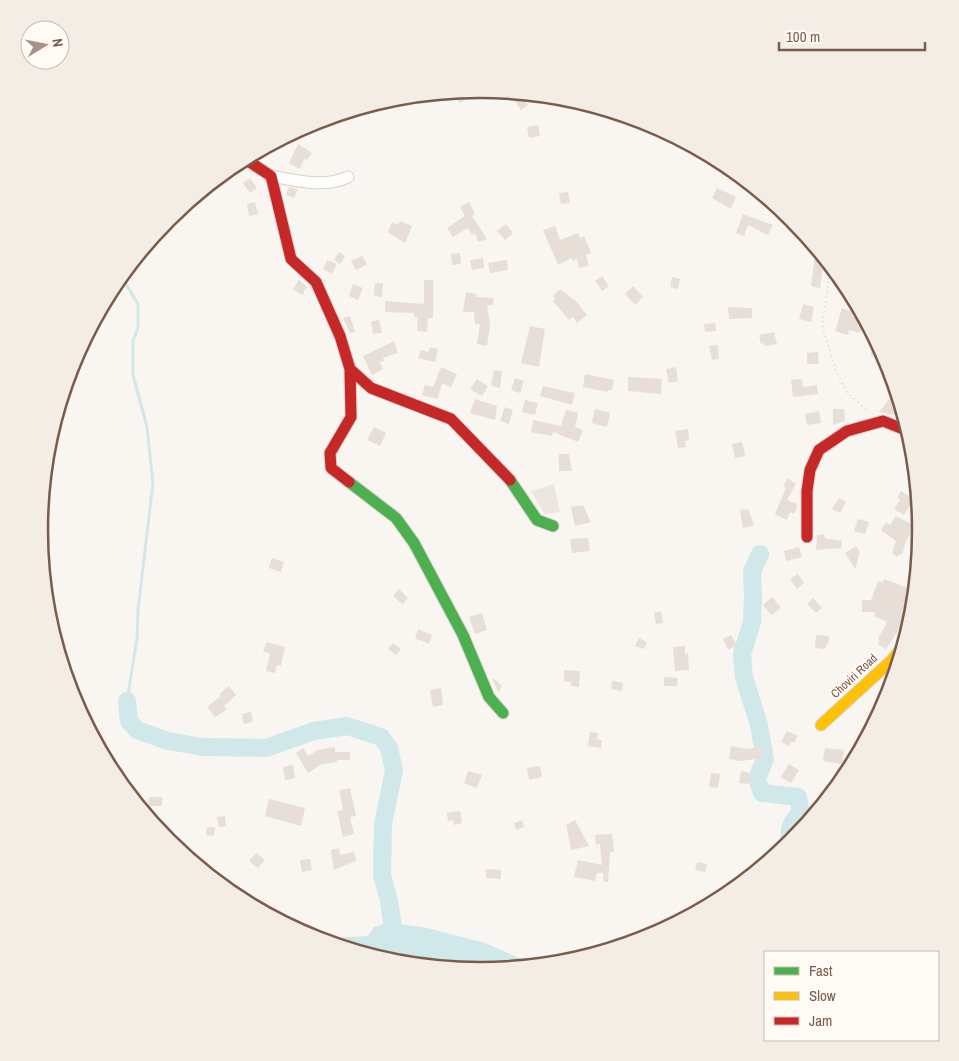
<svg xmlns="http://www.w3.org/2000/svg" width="959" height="1061" font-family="'Archivo Narrow',sans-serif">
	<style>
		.industrial { fill: #ede5e0 }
		.water { fill: #d0e8ea }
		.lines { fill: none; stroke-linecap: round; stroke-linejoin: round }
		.stream { stroke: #d0e8ea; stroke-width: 3 }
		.river { stroke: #d0e8ea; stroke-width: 18 }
		.building { fill: #e6ded7 }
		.street-casing { stroke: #d7d1cb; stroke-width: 13 }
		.fast-casing { stroke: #d9d2cb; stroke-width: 13 }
		.slow-casing { stroke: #d9d2cb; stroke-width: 13 }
		.jam-casing { stroke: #d9d2cb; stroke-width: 13 }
		.path { stroke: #dcd5d0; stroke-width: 2; stroke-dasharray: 1 4; stroke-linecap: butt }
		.street { stroke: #fefefd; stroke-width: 11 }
		.fast { stroke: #4caf50; stroke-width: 11 }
		.slow { stroke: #ffc107; stroke-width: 11 }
		.jam { stroke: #c62828; stroke-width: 11 }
		.labels { text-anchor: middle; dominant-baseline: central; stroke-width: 5; stroke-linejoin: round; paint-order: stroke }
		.street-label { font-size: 12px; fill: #7a5c4d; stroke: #fffaf3 }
		.rim { fill: none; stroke: #7a5c4d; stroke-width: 2.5 }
	</style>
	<rect width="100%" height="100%" fill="#f9f5f0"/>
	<path class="industrial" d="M554,484L560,512L545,514L531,491Z"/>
	<path class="water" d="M388,923L423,927L485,943L537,966C518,967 498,972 478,971C465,971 452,968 440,964C422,958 407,948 389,962L314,939L368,936L374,927Z"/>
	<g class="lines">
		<path class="stream" d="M121,276L138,304V327L133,341V375L147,427L153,483L138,610L137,638L127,701"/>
		<path class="river" d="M760,554L752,572L753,595L752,622L742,654L744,677L759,725L765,759L757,779L762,793L798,797L801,813C791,822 788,829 790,843
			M127,701L129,721L137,730L168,741L203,747L266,748L314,731L347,726L381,737L389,748L394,770L383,824L382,875L389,901L393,928"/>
	</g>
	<path class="building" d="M463,91L467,99L459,103L453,92Z
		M509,93L521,94L528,105L521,110Z
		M538,125L540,136L529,138L527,127Z
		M298,144L312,153L307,160L304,159L300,169L289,163Z
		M250,178L257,188L250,193L243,183Z
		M289,187L298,189L294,198L286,195Z
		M717,188L736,197L731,209L712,198Z
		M568,192L570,203L561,204L559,193Z
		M255,202L258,214L249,216L247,204Z
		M469,202L475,214L472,216L487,239L478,242L475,233L472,235L468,228L453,237L447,228L465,216L460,207Z
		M743,214L773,225L768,235L748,225L744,236L736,233Z
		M400,221L412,226L405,243L388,232L392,222L398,225Z
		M506,224L513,233L505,240L497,231Z
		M555,226L560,240L578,233L580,238L584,236L591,253L586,255L589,266L579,268L577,259L572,261L571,258L558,265L543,230Z
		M339,252L345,256L340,264L334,260Z
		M460,253L461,264L452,265L451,254Z
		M362,256L367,264L356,270L351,261Z
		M815,256L824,259L820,288L811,286Z
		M483,258L484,268L472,270L470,260Z
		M327,260L337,264L332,274L323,269Z
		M507,260L508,270L490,273L488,263Z
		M602,276L609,286L602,291L595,281Z
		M672,277L680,279L678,289L670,287Z
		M299,280L307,287L302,295L293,289Z
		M424,280H433V318H428L427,332L417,331L418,317H414V313L385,312V301L424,304Z
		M375,283H383L382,297L374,296Z
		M353,284L363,288L358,300L349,296Z
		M633,286L643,297L635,305L625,294Z
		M560,289L577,302L587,315L577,323L573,317L569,320L553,301L555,298L553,296Z
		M466,292L477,294L476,297L494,298L493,305H487L490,325L487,346L477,344L480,324H475L474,312H463Z
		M803,304L814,307L811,322L799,319Z
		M728,307L752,308V318L729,319Z
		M842,308L854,312L853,317L864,320L860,333L849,330L848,335L835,331Z
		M350,316L355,332L350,333L343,318Z
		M379,320L382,333L373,334L371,322Z
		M715,323L716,331L705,332L704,324Z
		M530,326L545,329L539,367L521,363Z
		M774,332L777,344L765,346L764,343L761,344L759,335Z
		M394,341L398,353L383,358L384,361L380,362L383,369L372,375L363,356Z
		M877,344L887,362L889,368L870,354Z
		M718,345L719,359L712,360L709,346Z
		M430,347L438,349L435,362L418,358L421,350L428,352Z
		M818,352L819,364H807V353Z
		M441,367L457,374L451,387L442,383L438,399L422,395L425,385L433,387Z
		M676,367L678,381L669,383L666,369Z
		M494,370L502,371L500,388L491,386Z
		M585,374L614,380L612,390H608V392L583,387Z
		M628,377L662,379L661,394L628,391Z
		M515,378L524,381L520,393L511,390Z
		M477,379L488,386L482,396L470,389Z
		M802,379L803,387L817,385L818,394L793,397L791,380Z
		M543,386L575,393L572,405L540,396Z
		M896,391L900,405L894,410L897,412L895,415L879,412Z
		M475,399L497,406L495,420L470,413Z
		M525,400L538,403L535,415L522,412Z
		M505,407L513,410L509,424L500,421Z
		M595,409L610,413L607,427L592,423Z
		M833,409H844L845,421L833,425Z
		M566,410L578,413L575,427L583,430L578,442L553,432L552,436L531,432L533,420L561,426Z
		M819,411L821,423L807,425L805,414Z
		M374,427L386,433L380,446L367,440Z
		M688,429L689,440L685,441L686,447L678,448L675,431Z
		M742,442L745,456L735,458L732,444Z
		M559,454H569L572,471H559Z
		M788,478L796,484L787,500L797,504V508L794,514L790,512L787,520L775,514L786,488L783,486Z
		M901,491L914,500L904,515L894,509L900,500L897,498Z
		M839,498L846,502L840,513L832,509Z
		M583,505L591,522L575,526L571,507Z
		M748,509L754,525L743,528L740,510Z
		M896,516L915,526L906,541L902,555L900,554L897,557L892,553L896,541L881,530L886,522L890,525Z
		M858,519L869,522L865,534L854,531Z
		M824,534L825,538L842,541L841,548L816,550L817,535Z
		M588,538L590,551L572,553L570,539Z
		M856,546L860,552L855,569L845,553Z
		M799,547L802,557L786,561L784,551Z
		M272,558L284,562L281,572L269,568Z
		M798,574L804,583L797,589L790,579Z
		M884,579L914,590L907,612L911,614L907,632L899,629L886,649L878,644L880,640L878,639L887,622L874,616L876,612H862V600H871L878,581L883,582Z
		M399,589L408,598L402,604L393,596Z
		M772,597L781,608L771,615L763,605Z
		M813,598L822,608L816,613L807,604Z
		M661,611L663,623L656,624L654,613Z
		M482,613L487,630L475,634L469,617Z
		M418,629L432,635L429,644L415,638Z
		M731,635L737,645L728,650L723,639Z
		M816,635L829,636L828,645L826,644L825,649L815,648Z
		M639,638L647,642L644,649L635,646Z
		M267,642L285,647L281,666L277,665L275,673L266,671L270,654L263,651Z
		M393,643L401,649L396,655L388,649Z
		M685,646V654L688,653L689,670L675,671L673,647Z
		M564,670L580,671L579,687L571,686V682L564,681Z
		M850,671L859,677L849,686L844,682Z
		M492,677L502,686L498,692Z
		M664,677L678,678L677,686H664Z
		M612,681L623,683L622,691L611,689Z
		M229,686L236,695L224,706L227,709L215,717L207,707L221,696L219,694Z
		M441,688L443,705L433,707L430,690Z
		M251,712L253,722L244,724L242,714Z
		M787,731L798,736L794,743L791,741L789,746L781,742Z
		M590,732L598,733L597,739L602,740L601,748L588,746Z
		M731,746L747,749L762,747L763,758L741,761L729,759Z
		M335,747V752H350V760H337V762L322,764L308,773L296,753L303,748L308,756L318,750Z
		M825,748L844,750L842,764L823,761Z
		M789,764L799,770L791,783L781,777Z
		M293,765L295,778L285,780L283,767Z
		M540,766L542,777L529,780L527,768Z
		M468,771L482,775L477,788L464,783Z
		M741,771L750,773L748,784L739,783Z
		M711,773L720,774L718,788L709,787Z
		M350,788L356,816L350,817L354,834L343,837L337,811L343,810L339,790Z
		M149,797H162V806H148Z
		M269,799L305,808L301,826L265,816Z
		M460,811L462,823L454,825L453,820L448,821L447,813Z
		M225,816L226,826L219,827L217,817Z
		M522,820L524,827L516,830L514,823Z
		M575,820L589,846L571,850L566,825Z
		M207,827H215L214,836L206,835Z
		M612,834L614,852H610L608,882H604L603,873H597L595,881L574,877L578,860L602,865L600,844L596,845L595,835Z
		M339,848L340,855L354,852L356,861L334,870L331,850Z
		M256,853L265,860L258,868L249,861Z
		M310,859L312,870L302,872L300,860Z
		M697,862L707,864L705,872L695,870Z
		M486,869L501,870V879L486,878Z"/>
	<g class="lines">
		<g class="street-casing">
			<path id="street" d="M271,176C298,181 324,188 348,177"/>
		</g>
		<g class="fast-casing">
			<path id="fast" d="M510,480L537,520L553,526
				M349,482L396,518L414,543L463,635L489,697L503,713"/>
		</g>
		<g class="slow-casing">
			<path id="slow" d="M821,725L892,660L903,646"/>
		</g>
		<g class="jam-casing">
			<path id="jam" d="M245,159L271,176L291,259L316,282L340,336L350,369L351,417L330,453L331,468L349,482
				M350,369L371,388L451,419L510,480
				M807,537V491L810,470L819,450L847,431L883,421L908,431"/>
		</g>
		<path class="path" d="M831,267L822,325L836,371L846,391L869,412"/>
		<use href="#street" class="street"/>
		<use href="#fast" class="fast"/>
		<use href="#slow" class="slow"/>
		<use href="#jam" class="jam"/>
	</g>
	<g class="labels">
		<g class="street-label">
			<text transform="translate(854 676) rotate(-43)">Choviri Road</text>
		</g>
	</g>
	<path d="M0 0H959V1061H0ZM48 530a432 432 0 1 1 864 0a432 432 0 1 1-864 0Z" fill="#f4ede6" fill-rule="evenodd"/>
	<path class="rim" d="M48 530a432 432 0 1 1 864 0a432 432 0 1 1-864 0Z"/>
	<rect x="764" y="951" width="175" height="90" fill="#fffaf3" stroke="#cabbb1"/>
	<rect x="774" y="967" width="25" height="8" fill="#4caf50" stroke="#cabbb1"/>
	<text x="809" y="976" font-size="15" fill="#7a5c4d">Fast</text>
	<rect x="774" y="992" width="25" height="8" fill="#ffc107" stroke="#cabbb1"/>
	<text x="809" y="1001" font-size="15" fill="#7a5c4d">Slow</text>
	<rect x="774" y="1017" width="25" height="8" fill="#c62828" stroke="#cabbb1"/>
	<text x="809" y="1026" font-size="15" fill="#7a5c4d">Jam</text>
	<g transform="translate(45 45) rotate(80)"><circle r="24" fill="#fffaf3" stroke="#cabbb1"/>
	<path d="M0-4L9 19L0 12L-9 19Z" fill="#a69286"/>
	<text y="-8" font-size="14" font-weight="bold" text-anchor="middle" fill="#7a5c4d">N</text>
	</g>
	<path d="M779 42v8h146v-8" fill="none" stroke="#7a5c4d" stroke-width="2.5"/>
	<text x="786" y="42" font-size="15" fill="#7a5c4d" stroke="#fffaf3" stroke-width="4" paint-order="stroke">100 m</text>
</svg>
